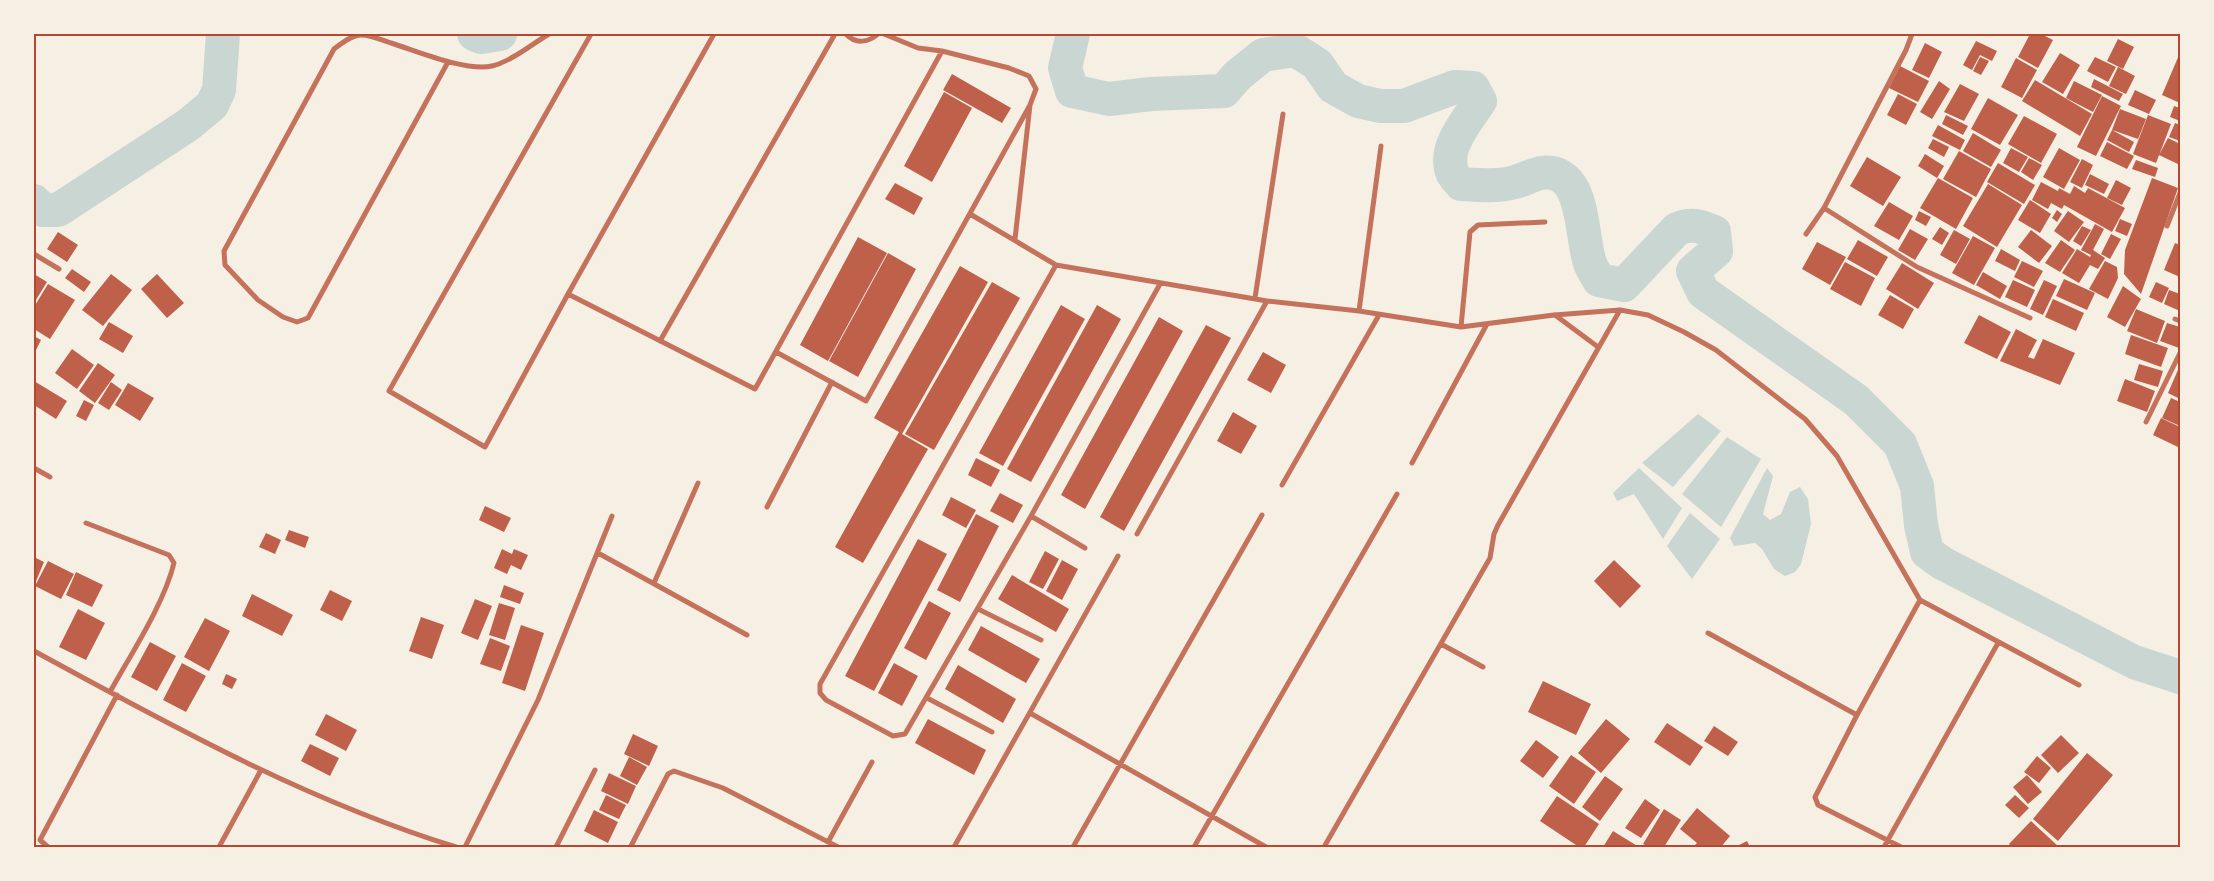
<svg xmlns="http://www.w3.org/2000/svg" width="2214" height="881" font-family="'Open Sans',sans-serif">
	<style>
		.water { fill: #c9d6d2 }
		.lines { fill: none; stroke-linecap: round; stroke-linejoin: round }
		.river { stroke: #c9d6d2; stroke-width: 34 }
		.building { fill: #bf614a }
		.minor { stroke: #c5725c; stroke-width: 5 }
		.neatline { fill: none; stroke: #b5482f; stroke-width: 2 }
	</style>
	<rect width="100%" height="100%" fill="#f6efe4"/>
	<path class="water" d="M1698,414L1721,431L1673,487L1642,463Z
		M1727,437L1761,459L1721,527L1682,494Z
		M1639,468L1682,508L1663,539L1634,494L1617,501L1613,493Z
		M1767,468L1773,476L1763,514L1770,520L1781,514L1790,492L1800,487L1808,499L1811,524L1801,564L1795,572L1785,576L1774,569L1762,549L1755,543L1734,546L1730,538Z
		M1690,513L1720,539L1692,579L1667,546Z"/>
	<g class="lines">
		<path class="river" d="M474,34L481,37L500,34
			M1073,34L1065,68L1072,91L1109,99L1151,94L1224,91L1237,76L1263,55L1295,50L1317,64L1333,87L1358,101L1380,106H1404L1455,87L1473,88L1480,101C1468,120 1443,147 1452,172C1453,176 1459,181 1461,184C1479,185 1498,187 1515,182C1523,180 1532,175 1541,173C1586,167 1580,234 1590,263C1592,269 1596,275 1599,280L1624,285L1677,229C1692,223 1700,226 1714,232L1716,251L1693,271L1703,292L1856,400L1900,444L1917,486L1921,525L1927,552L1942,563L2134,662L2180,677
			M34,201L43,210H58L188,125L212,105L219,90L223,34"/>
	</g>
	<path class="building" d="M2030,34H2041L2053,40L2038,68L2018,57Z
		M2118,39L2134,47L2123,69L2107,61Z
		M1976,41L1997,51L1992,61L1980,55L1972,70L1963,65Z
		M1925,43L1942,52L1929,78L1912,70Z
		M2060,53L2080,65L2063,94L2042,82Z
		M2179,55L2180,56V103L2162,95Z
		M1980,57L1989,61L1981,75L1973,71Z
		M2095,57L2116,67L2108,82L2087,71Z
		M2016,58L2037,70L2022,98L2001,87Z
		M1900,66L1929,81L1918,102L1889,88Z
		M2118,67L2135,76L2126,94L2109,86Z
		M952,74L1011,108L1002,123L943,90Z
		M2094,79L2123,94L2119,101L2091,87Z
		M2035,80L2092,114L2080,136L2022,101Z
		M1939,81L1950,89L1932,119L1920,112Z
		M2074,81L2102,95L2093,112L2066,98Z
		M1960,84L1979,94L1964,121L1944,112Z
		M2135,90L2156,100L2149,114L2128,105Z
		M944,92L972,108L932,182L904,166Z
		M1898,94L1917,104L1906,125L1887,115Z
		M2102,96L2121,106L2096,156L2077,147Z
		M1988,98L2018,115L2000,145L1971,129Z
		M2174,106L2180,108V121L2170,117Z
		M2120,109L2146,119L2138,139L2112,130Z
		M1946,115L1968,126L1963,135L1942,124Z
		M2148,115L2171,124L2156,163L2133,154Z
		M2024,116L2057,134L2041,163L2008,144Z
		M2175,123L2180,125V141L2169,137Z
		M1938,125L1965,140L1960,150L1932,136Z
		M2112,130L2134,142L2129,152L2107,140Z
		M1973,133L2001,150L1991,167L1963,151Z
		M2168,138L2180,144V165L2159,155Z
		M1933,139L1949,147L1944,157L1928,148Z
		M2107,142L2134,156L2127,169L2100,156Z
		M2011,148L2028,157L2019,172L2003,163Z
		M2059,148L2080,160L2064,189L2043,177Z
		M1959,151L1991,169L1976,197L1943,179Z
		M1925,154L1944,166L1937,178L1918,166Z
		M1867,157L1901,177L1883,206L1850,186Z
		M2029,158L2042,165L2033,180L2021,172Z
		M2082,159L2093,165L2082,188L2070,182Z
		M2136,160L2158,168L2155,177L2132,169Z
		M1998,163L2035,185L2024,204L1987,182Z
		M2090,174L2109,184L2104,194L2085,185Z
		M1938,178L1973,198L1956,229L1920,208Z
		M2152,178L2178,188L2141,294L2124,274L2125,250Z
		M2116,180L2131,188L2122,205L2107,198Z
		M2041,182L2058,191L2059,188L2070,194L2074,186L2085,193L2088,188L2125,208L2112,232L2064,205L2062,209L2051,203L2048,209L2032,200Z
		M895,183L923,198L914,215L885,199Z
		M1988,184L2022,205L1997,247L1963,226Z
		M2030,200L2051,214L2040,233L2018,220Z
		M1889,202L1913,216L1899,240L1874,226Z
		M2057,210L2062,214L2057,222L2052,218Z
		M1919,211L1931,217L1926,226L1915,220Z
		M2068,211L2084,222L2069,242L2054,231Z
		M2120,219L2132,224L2127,236L2115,231Z
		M2095,224L2104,229L2093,250L2105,258L2098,269L2090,265L2079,283L2062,273L2077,249L2090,257L2091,255L2081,250Z
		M2082,226L2091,230L2081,246L2073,241Z
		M1940,227L1949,233L1942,245L1932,239Z
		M1910,229L1928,239L1915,260L1898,250Z
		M1954,230L1970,239L1956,264L1940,255Z
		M2031,230L2052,246L2039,263L2018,247Z
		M58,232L78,245L67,262L47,249Z
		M2111,234L2121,239L2110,259L2101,254Z
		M1973,236L1995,248L1974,285L1952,273Z
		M858,237L887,253L828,361L800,345Z
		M1858,240L1888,257L1877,276L1847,259Z
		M2061,240L2075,250L2060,272L2045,263Z
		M1817,242L1846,257L1830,285L1802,269Z
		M2175,243L2180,245V277L2164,270Z
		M2001,249L2020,260L2015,271L1995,261Z
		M888,253L916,269L858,377L829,361Z
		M2022,261L2043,271L2034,287L2014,277Z
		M2105,261L2117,267L2118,278L2108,299L2089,289Z
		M1845,262L1875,278L1861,306L1830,289Z
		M1902,263L1934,283L1918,309L1886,289Z
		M960,266L988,282L902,434L928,449L863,563L835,547L899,432L874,418Z
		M72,269L91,282L84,292L65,278Z
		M1983,272L2007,286L2000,299L1976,285Z
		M34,274L47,282L34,303Z
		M111,274L132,290L103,326L82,310Z
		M157,274L184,303L167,318L141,289Z
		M2064,279L2095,293L2087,310L2056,296Z
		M2013,280L2035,290L2027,307L2005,297Z
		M2044,280L2057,286L2043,315L2030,309Z
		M992,282L1020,298L934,450L905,434Z
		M2156,282L2169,288L2162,303L2149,297Z
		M48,284L75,300L50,339L34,329V307Z
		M2123,286L2141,299L2125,327L2107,317Z
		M2169,290L2180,294V311L2164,304Z
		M1890,295L1914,309L1903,329L1878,315Z
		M2053,299L2084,313L2076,331L2045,317Z
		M1061,305L1085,319L1003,466L979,453Z
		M1097,305L1121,319L1031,482L1007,469Z
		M2136,309L2165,321L2157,343L2127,331Z
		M1979,315L2011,332L1997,359L1964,343Z
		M1159,317L1183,331L1085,509L1061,495Z
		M109,322L133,336L123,353L99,339Z
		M2167,323L2180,327L2179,348L2160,341Z
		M1206,325L1231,338L1124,531L1100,517Z
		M2016,329L2037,340L2028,357L2034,359L2043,339L2075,353L2060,385L2000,361Z
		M2131,335L2168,348L2161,367L2125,354Z
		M34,336L41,340L34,354Z
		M72,349L94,365L77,389L55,373Z
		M1263,352L1286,365L1271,393L1247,380Z
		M98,363L115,375L95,403L79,391Z
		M2139,364L2163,371L2158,387L2134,380Z
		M2180,365V399L2168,393Z
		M2125,379L2155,391L2147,412L2117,401Z
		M34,381L67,401L56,419L34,405Z
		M111,382L122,390L109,410L98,403Z
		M128,383L154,398L140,421L115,405Z
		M2171,398L2180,402V426L2162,418Z
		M84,400L94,405L86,421L76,416Z
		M1233,412L1257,426L1241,454L1217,441Z
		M2161,418L2180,427V448L2153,435Z
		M976,458L1000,470L991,487L968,475Z
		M1000,493L1023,505L1013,523L990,511Z
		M951,497L976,510L966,528L942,515Z
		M485,506L511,518L504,532L479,520Z
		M976,514L999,526L960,602L937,590Z
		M289,530L309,537L305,548L285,540Z
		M266,533L281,540L275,554L259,547Z
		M918,539L947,554L874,691L845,676Z
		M502,549L512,554L514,549L528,555L521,570L511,565L507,574L494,568Z
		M1045,551L1059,559L1043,589L1029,582Z
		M34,557L44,562L34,586Z
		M1062,560L1078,569L1062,600L1046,591Z
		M1614,560L1641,586L1620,608L1594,581Z
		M48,561L74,574L61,599L35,586Z
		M76,572L103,585L92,607L66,595Z
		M1012,575L1069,609L1056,632L998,599Z
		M504,585L524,593L520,604L500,597Z
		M330,590L352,601L342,621L320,610Z
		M252,594L293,615L282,636L242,616Z
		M475,599L492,606L478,640L461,633Z
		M929,601L951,613L926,660L904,648Z
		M499,603L515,608L505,640L489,635Z
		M78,609L105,623L86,660L59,647Z
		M421,617L444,625L432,659L409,651Z
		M205,618L230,631L209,671L184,657Z
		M521,625L544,633L525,691L502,683Z
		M981,626L1040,659L1026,683L968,650Z
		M490,638L510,646L501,671L480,664Z
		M150,642L176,656L157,691L131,677Z
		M182,663L206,676L186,712L163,700Z
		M894,663L918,676L902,706L878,693Z
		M958,665L1016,699L1003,723L945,689Z
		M226,674L237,679L232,689L222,684Z
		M1543,681L1591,704L1576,735L1528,712Z
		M326,714L357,730L346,751L315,735Z
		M928,719L986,750L974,775L915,743Z
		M1606,719L1630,739L1601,773L1578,753Z
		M1667,723L1703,747L1690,766L1654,742Z
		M1714,726L1738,742L1728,756L1704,741Z
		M633,734L658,746L649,766L624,754Z
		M2061,735L2079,753L2058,773L2041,755Z
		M1536,740L1559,757L1543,778L1520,761Z
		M310,744L339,758L330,776L301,761Z
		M2087,753L2113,775L2058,841L2033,819Z
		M1571,755L1596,772L1574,804L1549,786Z
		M2037,756L2051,768L2039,783L2024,772Z
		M629,757L647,767L637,785L620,776Z
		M609,773L636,786L628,804L601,791Z
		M2027,775L2042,792L2028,804L2013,787Z
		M1605,776L1623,789L1600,821L1582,807Z
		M606,795L626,805L619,819L599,810Z
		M2015,795L2029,808L2019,818L2005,805Z
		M1557,796L1599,824L1584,847H1579L1540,821Z
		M1645,799L1660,810L1641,838L1625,828Z
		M1697,808L1730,836L1721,847H1693L1697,843L1680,829Z
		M1664,809L1681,820L1664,847H1649L1643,844Z
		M594,810L618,822L608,843L584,831Z
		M2031,821L2059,847H2012L2009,844Z
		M1613,831L1639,847H1603Z
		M1747,841L1750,847H1735Z"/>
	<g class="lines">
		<path class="minor" d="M591,34L389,391L485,447L568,294L714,34
			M846,34C855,44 868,43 878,34
			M884,34L918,48L942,51L1009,68L1029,76L1036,89L1030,105L1015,239
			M448,62L308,318L297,322L283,317L258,300L225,265L224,251L334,49C342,43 352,35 361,35C371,35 382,40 391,43C417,51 466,72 492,66C512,61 532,44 549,34
			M1824,208L1917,267L2030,318
			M970,214L1056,265L1267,301L1359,311L1461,327L1554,315L1620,310L1648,315L1684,332L1716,350L1805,419L1837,456L1920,600L2079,685
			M2167,226L2180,193
			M1806,234L1824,208L1906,50L1912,34
			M34,254L59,269
			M1056,265L820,684V693L826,700L893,736L905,734L1031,516L1160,284
			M568,294L755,389L942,51
			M1255,298L1283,114
			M1359,311L1381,146
			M1555,315L1598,347
			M2175,319L2180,321
			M1461,327L1470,232L1478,225L1545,222
			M660,341L835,34
			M776,352L866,401L1030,105
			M2146,422L2180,353
			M1412,463L1487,324
			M34,468L50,477
			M1282,485L1379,315
			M767,507L832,382
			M1031,516L1085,548
			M86,523L169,555L174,563C164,604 131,654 110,692
			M1137,534L1267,301
			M598,553L747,635
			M654,583L698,483
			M978,609L1041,640
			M1708,633L1857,715
			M1441,644L1483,667
			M34,651C170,725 307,801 456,847
			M927,698L992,732
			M1030,713L1266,847
			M828,842L872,762
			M48,847L40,840L117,695
			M219,847L261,770
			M465,847L538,700L612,516
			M556,847L595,770
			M633,847L631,846L668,774L674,771L723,788L838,847
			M954,847L1118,556
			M1073,847L1262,515
			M1194,847L1397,494
			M1324,847L1490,558L1494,534L1498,525L1620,310
			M1884,847L1998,643
			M1901,847L1818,805L1815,797L1857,715L1920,600"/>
	</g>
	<rect width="2214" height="881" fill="none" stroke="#f6efe4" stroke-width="70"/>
	<rect x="35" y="35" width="2144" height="811" class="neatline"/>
</svg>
